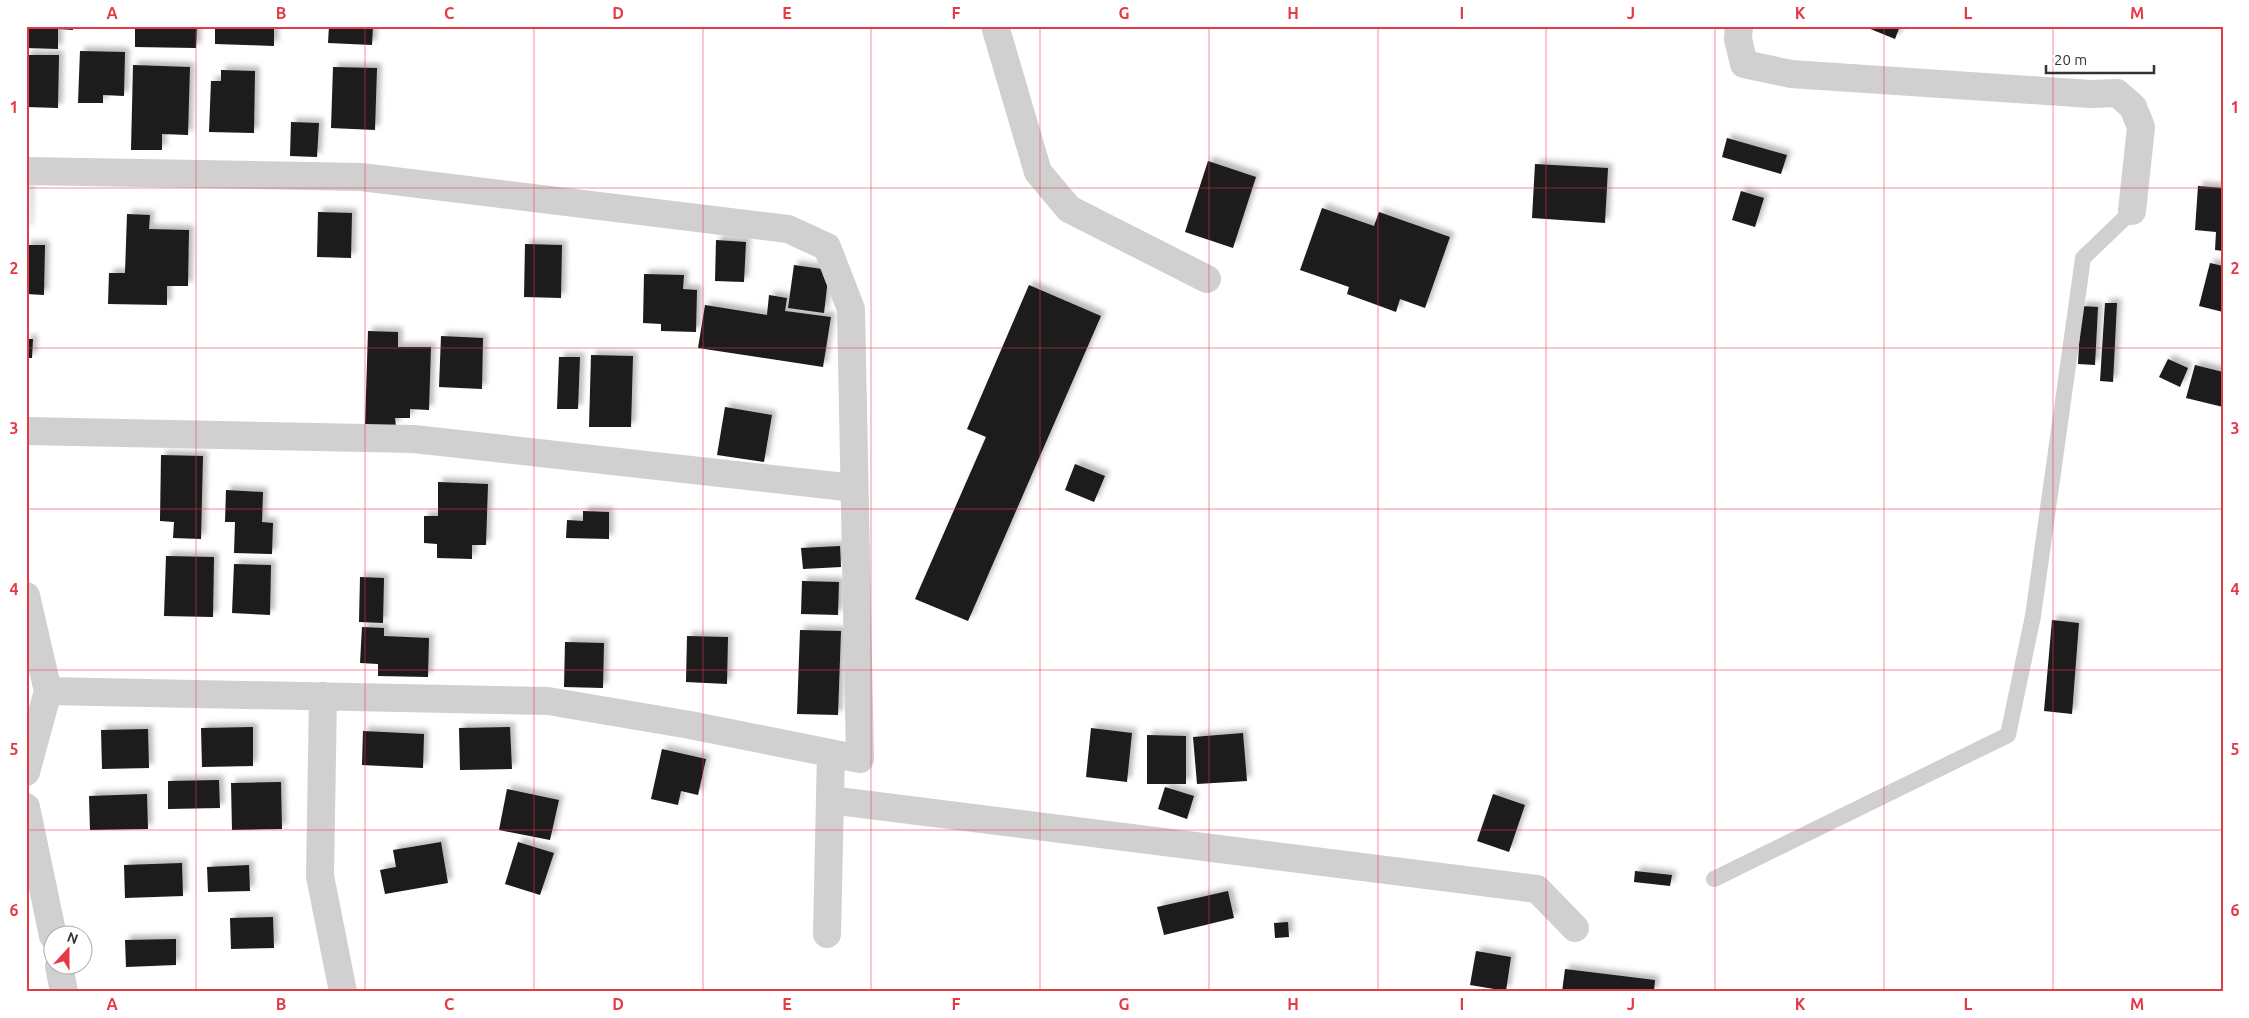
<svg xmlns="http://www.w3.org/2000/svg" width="2249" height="1018" font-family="Ubuntu,sans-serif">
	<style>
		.building { fill: #1a1a1a; filter: url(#shadow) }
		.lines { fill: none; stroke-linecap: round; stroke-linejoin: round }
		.service { stroke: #d0d0d0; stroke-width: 16 }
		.minor { stroke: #d0d0d0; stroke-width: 28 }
		.grid { fill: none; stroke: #e63946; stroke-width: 1; stroke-opacity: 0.55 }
		.neatline { fill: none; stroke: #e63946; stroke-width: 2 }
		.grid-label { font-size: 16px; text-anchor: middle; font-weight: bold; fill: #e63946 }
	</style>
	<defs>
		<filter id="shadow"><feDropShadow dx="4.5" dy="-4.5" stdDeviation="2.5" flood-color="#0004"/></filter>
	</defs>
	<rect width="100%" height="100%" fill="#fff"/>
	<path class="building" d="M26,26H73V30L58,29V49L26,48Z
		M135,26H197L196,48L135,47Z
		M215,26H274V46L215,44Z
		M329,26H373L372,45L328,43Z
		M1863,26H1900L1895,39Z
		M80,51L125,52L124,96L103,95V103H78Z
		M26,55H59L58,108L26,107Z
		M133,65L190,67L188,135L162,134V150H131Z
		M333,67L377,68L375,130L331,128Z
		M221,70L255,71L254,133L209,132L211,81H221Z
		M291,122L319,123L317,157L290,156Z
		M1727,138L1787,155L1781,174L1722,157Z
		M1208,161L1256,177L1233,248L1185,232Z
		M1535,164L1608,168L1605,223L1532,218Z
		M2198,186L2223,188V251L2215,250L2216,232L2195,230Z
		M26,188H29L28,230H26Z
		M1741,191L1764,198L1755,227L1732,220Z
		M1322,208L1374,226L1379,212L1450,237L1425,308L1400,299L1396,312L1347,294L1349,287L1300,270Z
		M318,212L352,213L351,258L317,257Z
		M127,214L150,215L149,229L189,230L188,286H167V305L108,304L109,273H125Z
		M716,240L746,242L744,282L715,281Z
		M525,244L562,245L561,298L524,297Z
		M26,245H45L44,295L26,294Z
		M2210,263L2223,266V312L2199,306Z
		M794,265L829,270L824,313L788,308Z
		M644,274L684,275L683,289L697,290L696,332L661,331V324L643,323Z
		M1029,285L1101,316L968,621L915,599L986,437L967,429Z
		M769,295L787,298L785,311L831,317L823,367L698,348L705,305L767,315Z
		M2105,303H2117L2113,382L2100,381Z
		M2081,306L2098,307L2095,365L2078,364Z
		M368,331L398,332V347H431L429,410L410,409V418H395L396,426L365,425Z
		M441,336L483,338L482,389L439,387Z
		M26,339H33L32,358H26Z
		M591,355L633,356L631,427H589Z
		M559,357H580L578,409H557Z
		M2168,359L2188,368L2180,387L2159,377Z
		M2195,365L2223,372V407L2186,398Z
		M725,407L772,415L764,462L717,455Z
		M161,455L203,456L201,539L173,538L174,522L160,521Z
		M1075,464L1105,476L1094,502L1065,490Z
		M438,482L488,484L486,545H472V559L437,558V544L424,543V516H438Z
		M226,490L263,492L262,522L273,523L272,554L234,553L235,522H225Z
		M583,511L609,512V539L566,538L567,520L583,521Z
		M840,546L841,567L803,569L801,548Z
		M166,556L214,557L213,617L164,616Z
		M234,564L271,565L270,615L232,613Z
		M360,577L384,578L383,623L359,622Z
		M802,581L839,582L838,615L801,614Z
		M2052,620L2079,623L2072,714L2044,711Z
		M362,627L384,628V636L429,638L428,677L378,676V664L360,663Z
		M800,630L841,631L838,715L797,714Z
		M687,636L728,637L727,684L686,682Z
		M565,642L604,643L603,688L564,687Z
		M253,727V766L202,767L201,728Z
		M510,727L512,769L460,770L459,728Z
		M1091,728L1132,733L1127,782L1086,777Z
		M148,729L149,768L102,769L101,730Z
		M363,731L424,734L423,768L362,765Z
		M1243,733L1247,781L1197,784L1193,737Z
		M1147,735L1186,736V784H1147Z
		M662,749L706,759L698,795L681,791L678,805L651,799Z
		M219,780L220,808L168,809V781Z
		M281,782L282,829L232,830L231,783Z
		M1165,787L1194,796L1187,819L1158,809Z
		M507,789L559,800L550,840L499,830Z
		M147,794L148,829L90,830L89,796Z
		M1493,794L1525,805L1509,852L1477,841Z
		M441,842L448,883L385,894L380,870L396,867L393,850Z
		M518,842L554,853L540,895L505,884Z
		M182,863L183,896L125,898L124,865Z
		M249,865L250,891L208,892L207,867Z
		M1635,871L1672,875L1670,886L1634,882Z
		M1228,891L1234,918L1164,935L1157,907Z
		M273,917L274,948L231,949L230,918Z
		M1288,922L1289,937L1275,938L1274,923Z
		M176,939V965L126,967L125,940Z
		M1476,951L1511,957L1506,991L1470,985Z
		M1565,969L1655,980L1654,992H1562Z"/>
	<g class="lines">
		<path class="service" d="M1714,879L2008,735L2033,616L2083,258L2132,211"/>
		<path class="minor" d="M995,26L1038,172L1069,209L1207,279
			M1739,26L1738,39L1744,64L1791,74L2091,94L2117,93L2133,107L2141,127L2132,211
			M26,171L361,177L788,229L827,247L851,309L860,759L690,725L548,701L48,691
			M26,431L414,439L854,488
			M26,596L48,691L26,772
			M323,696L320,876L343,992
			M830,800L1537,889L1575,928
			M26,807L53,936
			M827,934L831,753
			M59,966L64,992"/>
	</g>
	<path class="grid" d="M196,26V992M365,26V992M534,26V992M703,26V992M871,26V992M1040,26V992M1209,26V992M1378,26V992M1546,26V992M1715,26V992M1884,26V992M2053,26V992M26,188H2223M26,348H2223M26,509H2223M26,670H2223M26,830H2223"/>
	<rect width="2249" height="1018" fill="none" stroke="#ffffff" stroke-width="55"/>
	<g transform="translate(68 950) rotate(21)"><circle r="24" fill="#ffffff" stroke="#adadad"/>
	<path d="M0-4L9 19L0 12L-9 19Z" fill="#e63946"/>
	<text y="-8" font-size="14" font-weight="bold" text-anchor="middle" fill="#333333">N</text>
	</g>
	<path d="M2046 65v8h108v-8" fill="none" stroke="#333333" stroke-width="2.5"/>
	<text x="2054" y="65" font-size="15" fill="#333333" stroke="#ffffff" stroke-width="4" paint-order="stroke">20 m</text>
	<rect x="28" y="28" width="2194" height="962" class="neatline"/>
	<g class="grid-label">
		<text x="112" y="19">A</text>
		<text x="281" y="19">B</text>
		<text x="449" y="19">C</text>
		<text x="618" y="19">D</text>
		<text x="787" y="19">E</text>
		<text x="956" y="19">F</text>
		<text x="1124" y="19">G</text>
		<text x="1293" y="19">H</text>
		<text x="1462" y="19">I</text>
		<text x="1631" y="19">J</text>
		<text x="1800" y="19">K</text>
		<text x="1968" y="19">L</text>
		<text x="2137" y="19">M</text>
		<text x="14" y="113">1</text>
		<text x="2235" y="113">1</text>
		<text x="14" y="274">2</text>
		<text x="2235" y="274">2</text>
		<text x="14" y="434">3</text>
		<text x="2235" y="434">3</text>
		<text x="14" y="595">4</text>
		<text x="2235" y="595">4</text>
		<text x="14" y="755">5</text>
		<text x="2235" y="755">5</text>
		<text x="14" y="916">6</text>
		<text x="2235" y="916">6</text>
		<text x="112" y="1010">A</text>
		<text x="281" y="1010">B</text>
		<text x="449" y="1010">C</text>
		<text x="618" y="1010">D</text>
		<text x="787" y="1010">E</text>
		<text x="956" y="1010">F</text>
		<text x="1124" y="1010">G</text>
		<text x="1293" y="1010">H</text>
		<text x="1462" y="1010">I</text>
		<text x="1631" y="1010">J</text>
		<text x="1800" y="1010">K</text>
		<text x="1968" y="1010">L</text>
		<text x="2137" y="1010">M</text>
	</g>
</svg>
